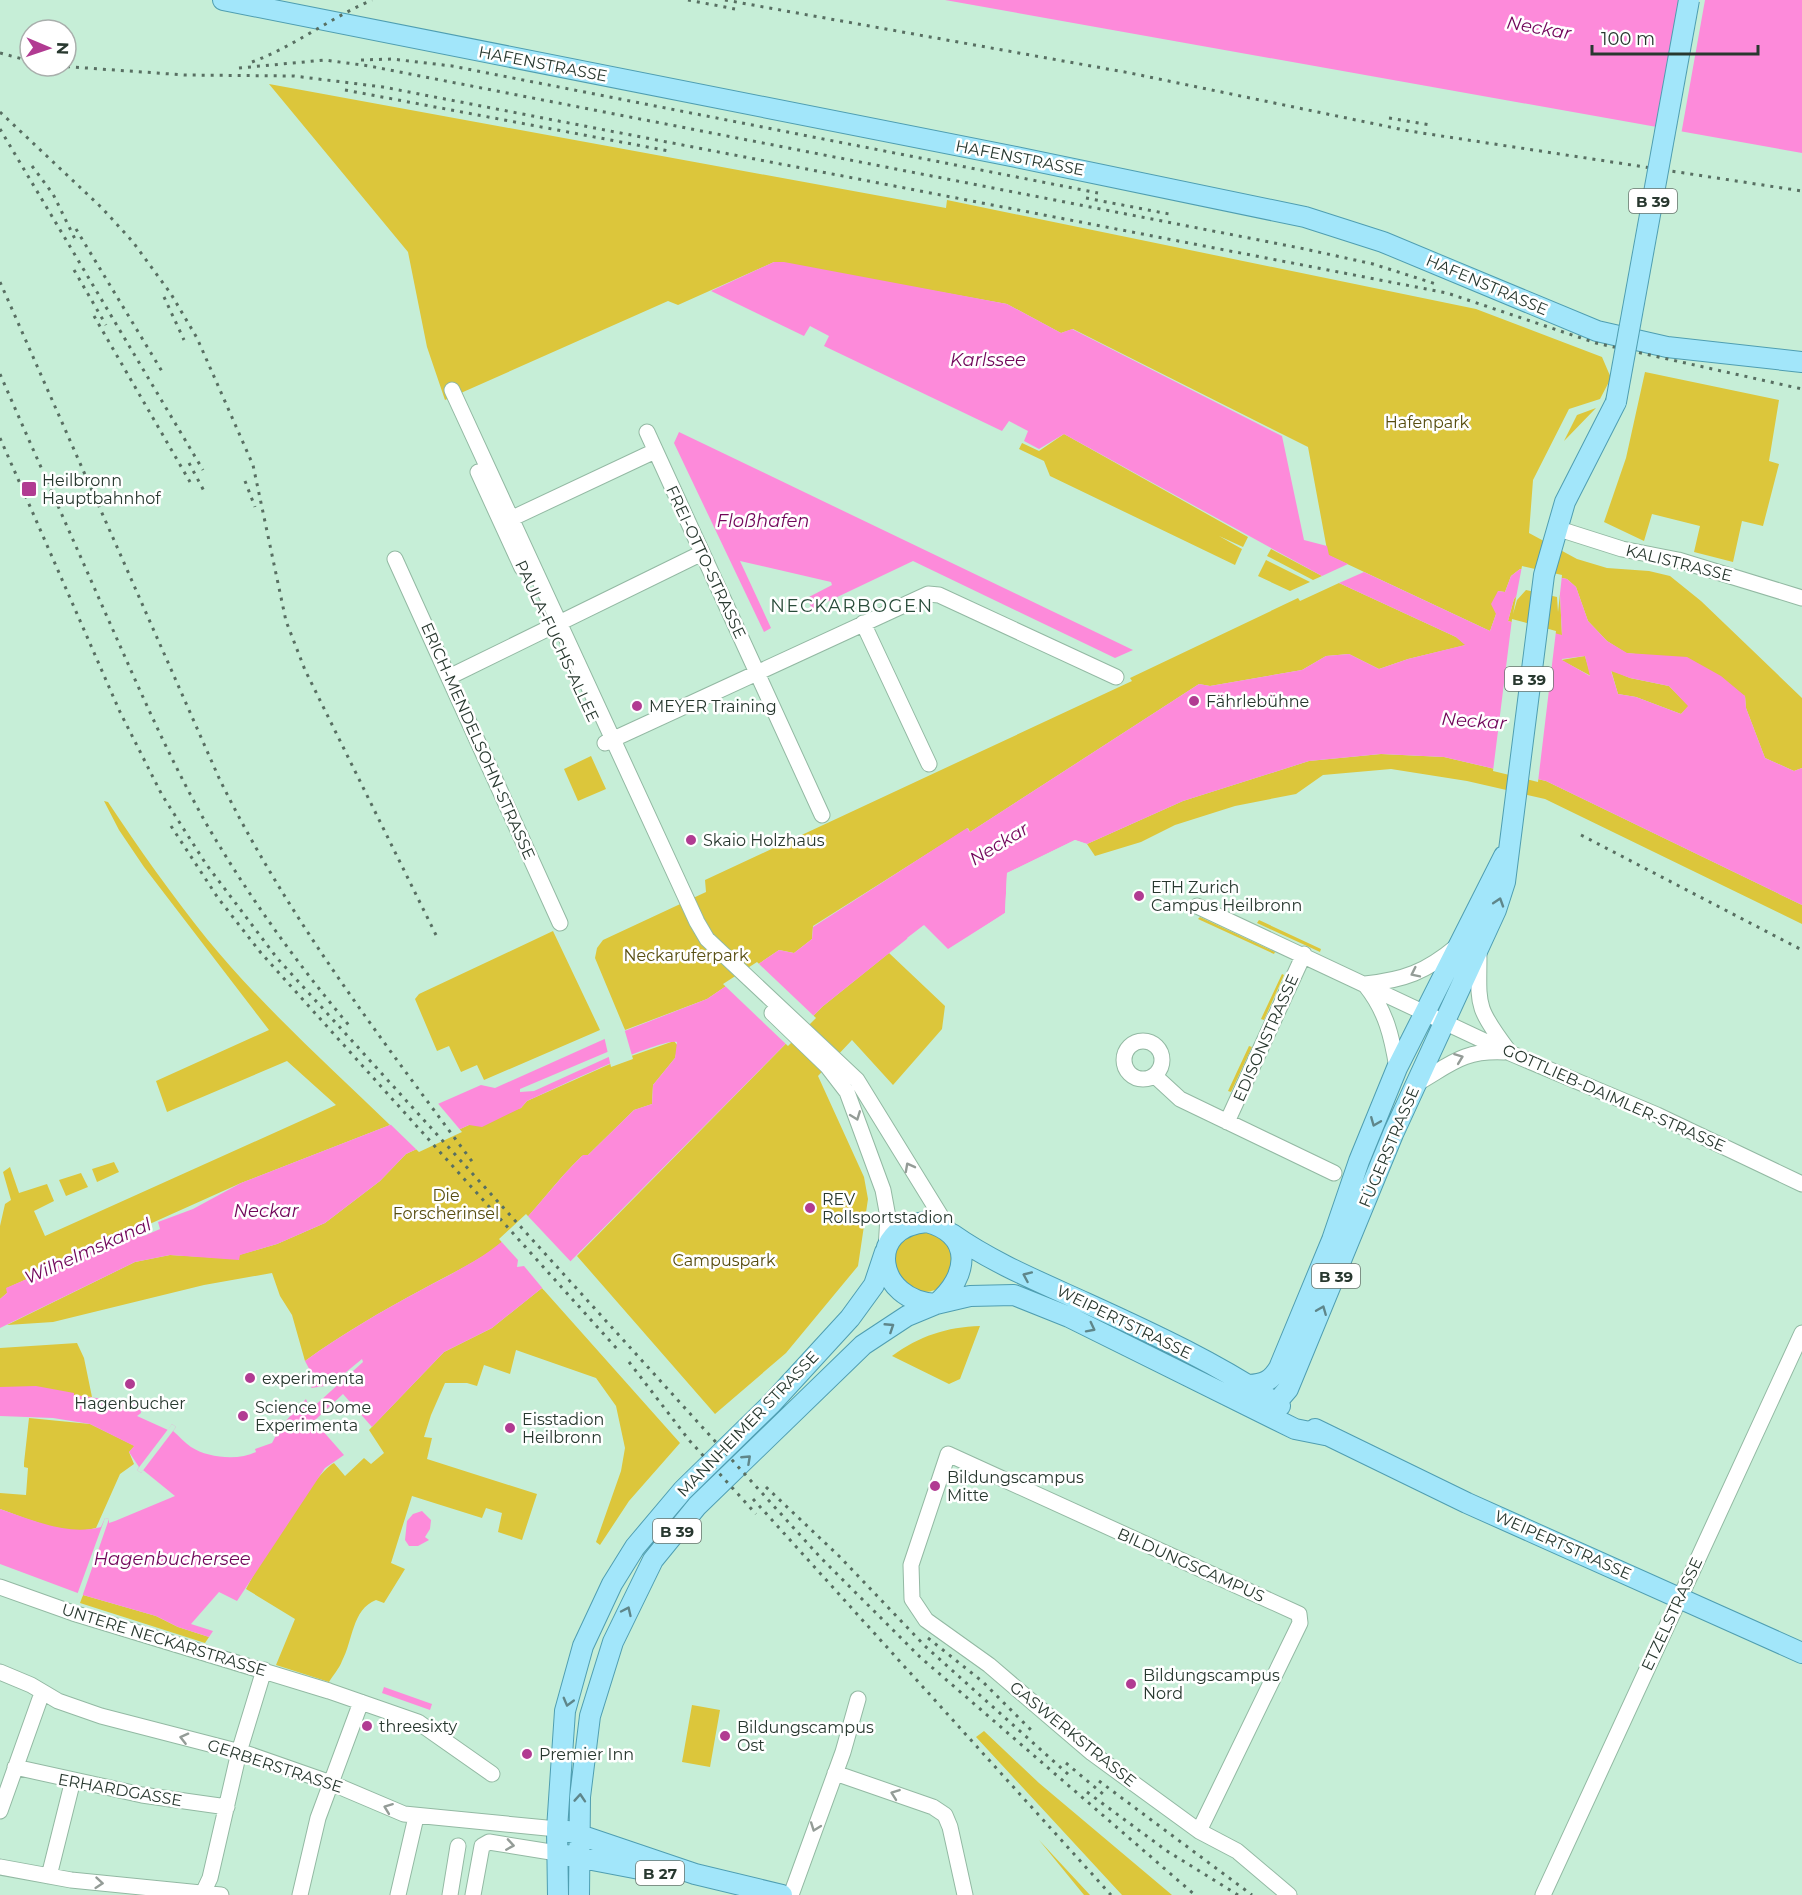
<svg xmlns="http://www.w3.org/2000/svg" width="1802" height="1895" font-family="Montserrat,sans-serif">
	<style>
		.green { fill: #dcc63b }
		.water { fill: #fd8ada; fill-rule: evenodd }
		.pier { fill: #c6eed7 }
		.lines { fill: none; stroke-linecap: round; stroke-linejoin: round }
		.minor-casing { stroke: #93b9a3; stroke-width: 17 }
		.major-casing { stroke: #4f9eb1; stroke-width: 22 }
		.minor { stroke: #fff; stroke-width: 15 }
		.major { stroke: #a2e6fa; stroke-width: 20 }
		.rail { stroke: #586f62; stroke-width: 3; stroke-dasharray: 3 6; stroke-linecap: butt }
		.major-bridge-casing { stroke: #4f9eb1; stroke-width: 22; stroke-linecap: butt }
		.major-bridge { stroke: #a2e6fa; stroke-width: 20 }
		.oneway { stroke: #5f868a }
		.oneway2 { stroke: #949c97 }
		.poi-dot { fill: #b13b92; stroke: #fff; stroke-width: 2 }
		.labels { text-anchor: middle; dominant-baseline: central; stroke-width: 5; stroke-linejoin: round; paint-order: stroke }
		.shield { fill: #fff; stroke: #68746d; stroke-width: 1.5 }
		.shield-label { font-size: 15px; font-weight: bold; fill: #28382f }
		.street-label { font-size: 16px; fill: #28382f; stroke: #fff }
		.park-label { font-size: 16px; fill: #574d10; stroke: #fff }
		.poi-label { font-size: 16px; fill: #28382f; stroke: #fff; text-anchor: start }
		.water-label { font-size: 18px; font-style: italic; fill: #71065a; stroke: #fff }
		.neighbourhood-label { font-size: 18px; letter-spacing: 1.5px; fill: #284b39; stroke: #fff }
	</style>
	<rect width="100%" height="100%" fill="#c6eed7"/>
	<path class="green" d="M269,84L946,208L947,200L1476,309L1602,357L1611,378L1600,399L1569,409L1533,480L1529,533L1577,559L1607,568L1649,571L1670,576L1701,601L1802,698V768L1794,771L1765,758L1746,708L1745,696L1645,655L1626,653L1607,641L1588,621L1576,587L1567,579L1520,569L1511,576L1505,592L1498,591L1496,614L1490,631L1328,555L1308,447L1073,329L1061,333L1007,304L774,262L678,305L668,301L445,400L427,347L408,252Z
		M1645,372L1779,400L1769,461L1779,464L1763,526L1742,521L1733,562L1694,552L1700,526L1652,514L1644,541L1604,522L1626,458Z
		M1596,408L1564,441L1577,415Z
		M1064,434L1248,537L1243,547L1219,536L1242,549L1235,565L1050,476L1044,461L1019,449L1022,443L1039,451Z
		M1271,549L1322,576L1313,580L1267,556Z
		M1266,560L1310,582L1290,591L1258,576Z
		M1339,583L1456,637L1466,645L1408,659L1379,669L1349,654L1326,656L1302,670L1210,686L1199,684L970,832L968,828L813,926L812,939L794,953L779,950L707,999L625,1030L595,958L597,948L603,940L706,892L705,880L1132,681L1130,678L1298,598L1300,601Z
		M1525,587L1560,595L1562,636L1508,621L1514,599Z
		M1585,656L1591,676L1561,660Z
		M1611,670L1630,678L1669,686L1689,706L1681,714L1636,697L1618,694Z
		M1381,754L1444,757L1546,781L1802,905V924L1545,799L1467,781L1391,769L1323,775L1296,794L1235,806L1175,825L1141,842L1095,856L1087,844L1183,801L1309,761Z
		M591,756L606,789L578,801L564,769Z
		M104,801L108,802C139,849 172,895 207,939C262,1006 328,1065 390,1125L241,1183L7,1288V1293L0,1299V1226L5,1204L11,1200L3,1172L10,1167L19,1193L47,1184L54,1201L34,1211L45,1236L336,1105L287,1061L167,1112L156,1081L269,1030L144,867L119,830Z
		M1200,917L1275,952L1274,954L1198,919Z
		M1259,920L1321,949L1320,952L1257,923Z
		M553,931L600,1030L484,1080L477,1065L461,1072L449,1046L437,1051L415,999L419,994Z
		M889,953L945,1006L942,1029L893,1085L852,1040L818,1076L864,1177L868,1199L858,1266L786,1353L715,1414L577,1256L822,1007Z
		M1282,974L1284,975L1264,1020L1261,1019Z
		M674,1041L678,1046L675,1058L653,1085L652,1104L634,1110L588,1155L582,1156C551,1185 528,1224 491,1251C470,1265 445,1277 423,1289C382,1311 342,1334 305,1361L292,1315L280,1296L272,1273L204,1285L53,1322L7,1325L135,1262L170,1255L239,1259V1255L277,1244L325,1223L380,1181L406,1154L469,1125L521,1108L527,1101L617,1061Z
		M1249,1046L1252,1047L1231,1092L1228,1091Z
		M114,1162L119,1172L97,1182L92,1169Z
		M81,1173L88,1187L66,1196L59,1180Z
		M894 1262a30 30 0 1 1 60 0a30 30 0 1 1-60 0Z
		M542,1288L680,1443L629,1501L600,1545L596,1542L621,1471L625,1448L616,1406L596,1378L516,1350L510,1374L484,1365L477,1386L467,1383H445L431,1415L424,1437L432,1438L427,1459L537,1494L522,1540L498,1532L502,1513L486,1508L482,1518L412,1496L391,1563L405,1569L384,1603L376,1600C352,1609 353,1641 342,1661C339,1669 333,1675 329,1682L276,1665L295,1619L246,1589C258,1565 313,1474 334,1463L345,1476L364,1458L371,1464L384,1453L369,1430L444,1352L492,1328Z
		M980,1326L960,1379L949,1384L892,1356C919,1336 947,1327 980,1326Z
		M77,1343L84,1358L92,1397L0,1387V1348Z
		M29,1418L90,1424L135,1446L129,1452L134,1464L120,1474L96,1528C66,1537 29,1519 0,1509V1493L26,1495L28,1468L24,1467V1463Z
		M83,1595L156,1616L178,1627L209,1637L205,1643L80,1603Z
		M692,1705L720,1710L710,1767L682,1762Z
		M984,1731L1039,1783L1172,1895H1122L976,1737Z
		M1039,1840L1090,1895H1084Z"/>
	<path class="water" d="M945,0H1802V153Z
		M774,262H784L1007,304L1061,333L1072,329L1282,436L1304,540L1327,546L1329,555L1348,564L1322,576L1064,434L1039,449L1024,441L1028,431L1009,421L1002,431L824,346L829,336L810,326L804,336L711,291Z
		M679,432L1133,650L1115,658L913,561L812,609L807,598L832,585L831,582L740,561L771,628L764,632L674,443Z
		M1520,569L1567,579L1576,587L1588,621L1607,641L1627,653L1687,657L1721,676L1745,696L1746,708L1765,758L1794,771L1802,768V905L1546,781L1444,757L1381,754L1309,761L1183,801L1087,844L1075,840L1007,873L1005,913L948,950L923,926L822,1007L552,1280L492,1328L444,1352L372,1427L343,1394L314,1421L344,1455L325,1468L237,1601L219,1592L191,1624L213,1631L209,1637L178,1627L156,1616L83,1595L0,1564V1509C32,1520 67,1536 101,1527L105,1518L109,1519V1523L115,1521L175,1496L143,1470L141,1473L137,1470L139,1467L129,1452L134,1446L90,1424L53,1418L0,1416V1387L36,1386L74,1393V1395L140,1404L141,1413L137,1416L168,1430L172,1424L176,1427L173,1431C179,1436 185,1443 191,1447C208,1458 238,1461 256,1452L255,1449L272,1443L281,1426L306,1399L310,1410L363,1362L362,1359L334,1382L325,1386L311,1388L315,1380L305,1361C342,1334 382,1311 423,1289C445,1277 470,1265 491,1250C528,1224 551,1185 583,1155H588L634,1110L652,1104L653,1085L675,1058L677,1042C661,1037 550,1091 527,1101L521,1108L482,1127L469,1125L406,1154L380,1181L325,1223L277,1244L240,1255L239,1260L170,1255L135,1262L0,1328V1299L7,1293L6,1288L141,1230L144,1236L160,1229L158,1222L193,1209L241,1183L390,1125L481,1085L495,1088L609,1037L707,999L779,950L794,953L812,939L813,927L967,828L970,832L1199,684L1210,686L1302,670L1326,656L1349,654L1379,669L1408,659L1465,645L1456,637L1339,583L1364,572L1490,631L1496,614L1491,604L1498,591L1505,592L1511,576ZM1524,587L1560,595L1562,635L1508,621L1514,599ZM1585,656L1590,676L1562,660V659ZM1611,671L1630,678L1669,686L1688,706L1681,714L1636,697L1618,694ZM612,1050L613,1055L534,1091L520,1092V1089Z
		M422,1511L431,1520L430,1529L425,1537L429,1540L418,1546H409L405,1540L407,1521L413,1514Z
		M384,1687L432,1704L430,1710L382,1693Z"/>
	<path class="pier" d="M1679,0H1705L1681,135L1656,130Z
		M1522,566L1562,575L1558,612L1557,597L1526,590L1517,600L1513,614Z
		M1512,619L1556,631L1538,782L1493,771Z
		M1075,840L1087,844L1083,846L1075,843L1010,875L1007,915L950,952H946L923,929L909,941L907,938L924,925L948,949L1005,913L1007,873Z
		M757,962L816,1018L788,1046L723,984Z
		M624,1028L633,1059L611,1067L604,1036Z
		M435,1100L462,1132L419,1152L388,1122Z
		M526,1214L573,1264L544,1290L524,1266L517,1267L518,1260L499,1239Z
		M172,1424L176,1427L141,1473L137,1470Z
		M105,1518L109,1519L82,1597L77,1595Z"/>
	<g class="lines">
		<g class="minor-casing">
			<path id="minor" d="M452,390L697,922L707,939L857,1080L950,1231
				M647,432L822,815
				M478,472L522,568
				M504,522L655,451
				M1556,528L1622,549L1678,560L1802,598
				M395,559L560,923
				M863,623L929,764
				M449,677L702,553
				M605,743L928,594L939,595L1116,677
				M1197,906L1510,1053L1657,1115L1802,1184
				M1479,951C1479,1005 1474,1005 1508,1050
				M1365,984C1404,980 1426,972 1457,946
				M1366,986C1386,1011 1392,1037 1397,1068
				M772,1013L827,1066L847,1092L883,1190L888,1217L886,1249
				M1124 1060a19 19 0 1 1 38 0a19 19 0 1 1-38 0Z
				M1155,1076L1180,1099L1334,1173
				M1416,1084C1450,1065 1462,1050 1504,1052
				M1227,1122L1304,954
				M0,1587L73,1613L329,1691L418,1722L492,1774
				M0,1672L31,1685L58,1701L101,1716L248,1754L331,1783L404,1814L557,1829
				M15,1767L142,1795L227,1807
				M835,1773L933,1807L945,1815L950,1827L965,1895
				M0,1811L42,1693
				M1199,1831L1300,1623L1299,1614L948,1454L911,1565L912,1599L926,1620L989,1665L1092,1753L1199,1831L1237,1851L1289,1895
				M0,1867L71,1880L221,1895
				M49,1876L73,1780
				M202,1895L210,1878L239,1752L264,1670
				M300,1895L318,1818L361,1702
				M398,1895L416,1817
				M450,1895L458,1846
				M473,1895L482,1846L489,1842L557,1853
				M791,1895L843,1752L858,1699
				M1543,1895L1802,1333"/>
		</g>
		<g class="major-casing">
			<path id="major" d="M223,0L1016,157L1305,217L1383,242L1597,331L1667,347L1802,362
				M927,1222C974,1235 969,1277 936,1304C876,1301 864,1227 927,1222Z
				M952,1234C993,1263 1040,1282 1086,1303C1152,1333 1221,1365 1280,1406
				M1249,1385C1264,1384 1271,1381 1279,1368L1332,1240L1359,1161L1397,1068L1504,856
				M1247,1403L1255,1405L1276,1403L1288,1389L1393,1134L1496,910L1505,882L1544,575L1565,502L1616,402
				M1315,1429L1467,1503L1802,1653
				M568,1831L695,1874L782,1895
				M566,1855L655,1872
				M558,1895L557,1829L565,1711L583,1646L612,1584L635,1547L683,1490L772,1403L850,1318L874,1285L885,1252
				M579,1895L580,1797L590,1716L613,1642L653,1560L697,1506L863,1345L907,1316L936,1304L970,1296L1014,1295L1069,1317L1295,1429L1325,1435"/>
		</g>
		<use href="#minor" class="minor"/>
		<use href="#major" class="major"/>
		<path class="rail" d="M688,0L735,9
			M725,0L1130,73L1409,131L1802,191
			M0,53L30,61
			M361,60L392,59L452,66L1098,193
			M252,62C295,46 330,18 372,0
			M58,66L185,75L294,76L383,87L1447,293L1596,343L1802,389
			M239,68L325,60L369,66L1300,248L1373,264L1436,284
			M345,90L669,151
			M0,112L102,208L133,242L171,294L197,338L253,465L286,621L305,670L437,937
			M1389,118L1431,125
			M0,129L203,470
			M32,166L53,194L76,241
			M1086,198L1169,214
			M76,229L163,373
			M74,270L106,325
			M0,282L219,778C287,917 382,1040 474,1164
			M164,297L184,340
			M94,316L190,482
			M0,374C35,454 70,533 105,612C137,684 168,756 207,825C249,897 298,965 352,1029
			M0,438L120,712L162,795L206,864L277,958L820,1557L920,1657L1195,1895
			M189,463L204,491
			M245,481L255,507
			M171,826L218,898L261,953L618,1350
			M1581,835L1802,950
			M629,1362L689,1440L756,1514
			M766,1487L840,1557L925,1646L1070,1776
			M753,1499L1111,1895
			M928,1638L983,1682L1033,1732
			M1066,1763L1103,1794
			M1099,1781L1252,1895
			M1087,1792L1167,1851L1238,1895"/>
		<g class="major-bridge-casing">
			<path id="major-bridge" d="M1616,402L1689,0"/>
		</g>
		<use href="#major-bridge" class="major-bridge"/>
	</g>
	<defs><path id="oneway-chevron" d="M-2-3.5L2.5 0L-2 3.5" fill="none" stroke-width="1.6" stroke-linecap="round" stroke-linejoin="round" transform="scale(1.5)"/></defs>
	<g class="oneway">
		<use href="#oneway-chevron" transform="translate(1499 902) rotate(-72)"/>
		<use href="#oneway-chevron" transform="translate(1375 1122) rotate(112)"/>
		<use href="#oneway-chevron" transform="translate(1027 1276) rotate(-156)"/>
		<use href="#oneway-chevron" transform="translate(1322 1310) rotate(-68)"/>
		<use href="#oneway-chevron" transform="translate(890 1327) rotate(-33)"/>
		<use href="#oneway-chevron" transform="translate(1091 1328) rotate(27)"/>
		<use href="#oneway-chevron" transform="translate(747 1459) rotate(-43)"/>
		<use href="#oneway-chevron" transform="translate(627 1611) rotate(-65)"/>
		<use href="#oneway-chevron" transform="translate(568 1702) rotate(105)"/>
		<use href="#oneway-chevron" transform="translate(580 1798) rotate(-86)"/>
	</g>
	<g class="oneway2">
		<use href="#oneway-chevron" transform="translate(1415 973) rotate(154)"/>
		<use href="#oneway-chevron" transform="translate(1459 1058) rotate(-21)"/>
		<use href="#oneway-chevron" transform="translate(856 1116) rotate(69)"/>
		<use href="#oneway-chevron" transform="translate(909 1167) rotate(-118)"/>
		<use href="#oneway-chevron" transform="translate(184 1738) rotate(-166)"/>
		<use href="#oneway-chevron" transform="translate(895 1794) rotate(-160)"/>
		<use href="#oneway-chevron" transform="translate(388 1808) rotate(-159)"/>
		<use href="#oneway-chevron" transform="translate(815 1827) rotate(110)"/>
		<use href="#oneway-chevron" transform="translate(510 1845) rotate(9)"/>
		<use href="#oneway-chevron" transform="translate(99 1883) rotate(5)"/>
	</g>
	<g class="poi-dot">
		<rect x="21" y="481" width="16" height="16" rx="3"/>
		<circle cx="1194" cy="701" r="6"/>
		<circle cx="637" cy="706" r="6"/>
		<circle cx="691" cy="840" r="6"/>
		<circle cx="1139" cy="896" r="6"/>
		<circle cx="810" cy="1208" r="6"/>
		<circle cx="250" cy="1378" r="6"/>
		<circle cx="130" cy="1384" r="6"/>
		<circle cx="243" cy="1416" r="6"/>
		<circle cx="510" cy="1428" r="6"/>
		<circle cx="935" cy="1486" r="6"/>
		<circle cx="1131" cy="1684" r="6"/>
		<circle cx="367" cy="1726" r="6"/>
		<circle cx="725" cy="1736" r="6"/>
		<circle cx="527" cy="1754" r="6"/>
	</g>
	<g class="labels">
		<g class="shield">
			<rect x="1629" y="189" width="48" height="24" rx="4.5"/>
			<rect x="1505" y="667" width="48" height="24" rx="4.5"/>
			<rect x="1312" y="1264" width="48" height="24" rx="4.5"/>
			<rect x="653" y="1519" width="48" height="24" rx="4.5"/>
			<rect x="636" y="1861" width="48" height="24" rx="4.5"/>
		</g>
		<g class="shield-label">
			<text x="1653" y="201">B 39</text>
			<text x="1529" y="679">B 39</text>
			<text x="1336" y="1276">B 39</text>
			<text x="677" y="1531">B 39</text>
			<text x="660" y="1873">B 27</text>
		</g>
		<g class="street-label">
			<text transform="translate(543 64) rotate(11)">HAFENSTRASSE</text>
			<text transform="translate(1020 158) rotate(11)">HAFENSTRASSE</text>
			<text transform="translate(1487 285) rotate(23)">HAFENSTRASSE</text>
			<text transform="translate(706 562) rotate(65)">FREI-OTTO-STRASSE</text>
			<text transform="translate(1679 563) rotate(14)">KALISTRASSE</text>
			<text transform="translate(557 641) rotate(65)">PAULA-FUCHS-ALLEE</text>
			<text transform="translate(478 741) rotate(66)">ERICH-MENDELSOHN-STRASSE</text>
			<text transform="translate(1266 1038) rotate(-66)">EDISONSTRASSE</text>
			<text transform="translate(1614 1098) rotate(24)">GOTTLIEB-DAIMLER-STRASSE</text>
			<text transform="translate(1389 1147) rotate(-67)">FÜGERSTRASSE</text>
			<text transform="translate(1124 1322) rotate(26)">WEIPERTSTRASSE</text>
			<text transform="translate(748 1424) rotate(-46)">MANNHEIMER STRASSE</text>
			<text transform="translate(1563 1545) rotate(24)">WEIPERTSTRASSE</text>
			<text transform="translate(1191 1565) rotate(24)">BILDUNGSCAMPUS</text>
			<text transform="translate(1672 1614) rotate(-65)">ETZELSTRASSE</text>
			<text transform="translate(164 1640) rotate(17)">UNTERE NECKARSTRASSE</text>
			<text transform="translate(1073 1734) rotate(39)">GASWERKSTRASSE</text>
			<text transform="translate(275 1766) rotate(18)">GERBERSTRASSE</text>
			<text transform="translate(120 1790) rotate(10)">ERHARDGASSE</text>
		</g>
		<g class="park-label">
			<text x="1427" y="422">Hafenpark</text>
			<text x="686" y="955">Neckaruferpark</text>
			<text x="446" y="1195">Die<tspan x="446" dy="18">Forscherinsel</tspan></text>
			<text x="724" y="1260">Campuspark</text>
		</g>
		<g class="poi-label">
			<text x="42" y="480">Heilbronn<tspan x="42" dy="18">Hauptbahnhof</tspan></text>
			<text x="1206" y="701">Fährlebühne</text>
			<text x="649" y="706">MEYER Training</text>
			<text x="703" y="840">Skaio Holzhaus</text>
			<text x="1151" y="887">ETH Zurich<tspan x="1151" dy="18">Campus Heilbronn</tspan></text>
			<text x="822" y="1199">REV<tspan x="822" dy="18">Rollsportstadion</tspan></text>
			<text x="262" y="1378">experimenta</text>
			<text x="130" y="1403" text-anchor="middle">Hagenbucher</text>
			<text x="255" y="1407">Science Dome<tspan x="255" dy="18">Experimenta</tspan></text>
			<text x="522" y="1419">Eisstadion<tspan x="522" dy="18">Heilbronn</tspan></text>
			<text x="947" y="1477">Bildungscampus<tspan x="947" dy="18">Mitte</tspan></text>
			<text x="1143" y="1675">Bildungscampus<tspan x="1143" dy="18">Nord</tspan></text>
			<text x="379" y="1726">threesixty</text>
			<text x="737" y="1727">Bildungscampus<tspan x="737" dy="18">Ost</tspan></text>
			<text x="539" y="1754">Premier Inn</text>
		</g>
		<g class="water-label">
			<text transform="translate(1539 28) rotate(10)">Neckar</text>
			<text x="988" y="360">Karlssee</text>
			<text x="763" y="521">Floßhafen</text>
			<text transform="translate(1474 721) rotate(4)">Neckar</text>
			<text transform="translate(999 844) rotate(-31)">Neckar</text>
			<text x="266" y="1211">Neckar</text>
			<text transform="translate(88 1251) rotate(-24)">Wilhelmskanal</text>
			<text x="172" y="1559">Hagenbuchersee</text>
		</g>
		<g class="neighbourhood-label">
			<text x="852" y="606">NECKARBOGEN</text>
		</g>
	</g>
	<g transform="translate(48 48) rotate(92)"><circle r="28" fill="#ffffff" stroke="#a9afac" stroke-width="1.5"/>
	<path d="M0-4.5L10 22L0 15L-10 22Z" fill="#b13b92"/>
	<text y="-9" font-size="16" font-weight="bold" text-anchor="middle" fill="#28382f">N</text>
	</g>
	<path d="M1592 45v9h166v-9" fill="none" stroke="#28382f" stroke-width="3"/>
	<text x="1601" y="45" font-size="18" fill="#28382f" stroke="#ffffff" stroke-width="4.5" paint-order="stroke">100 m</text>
</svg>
